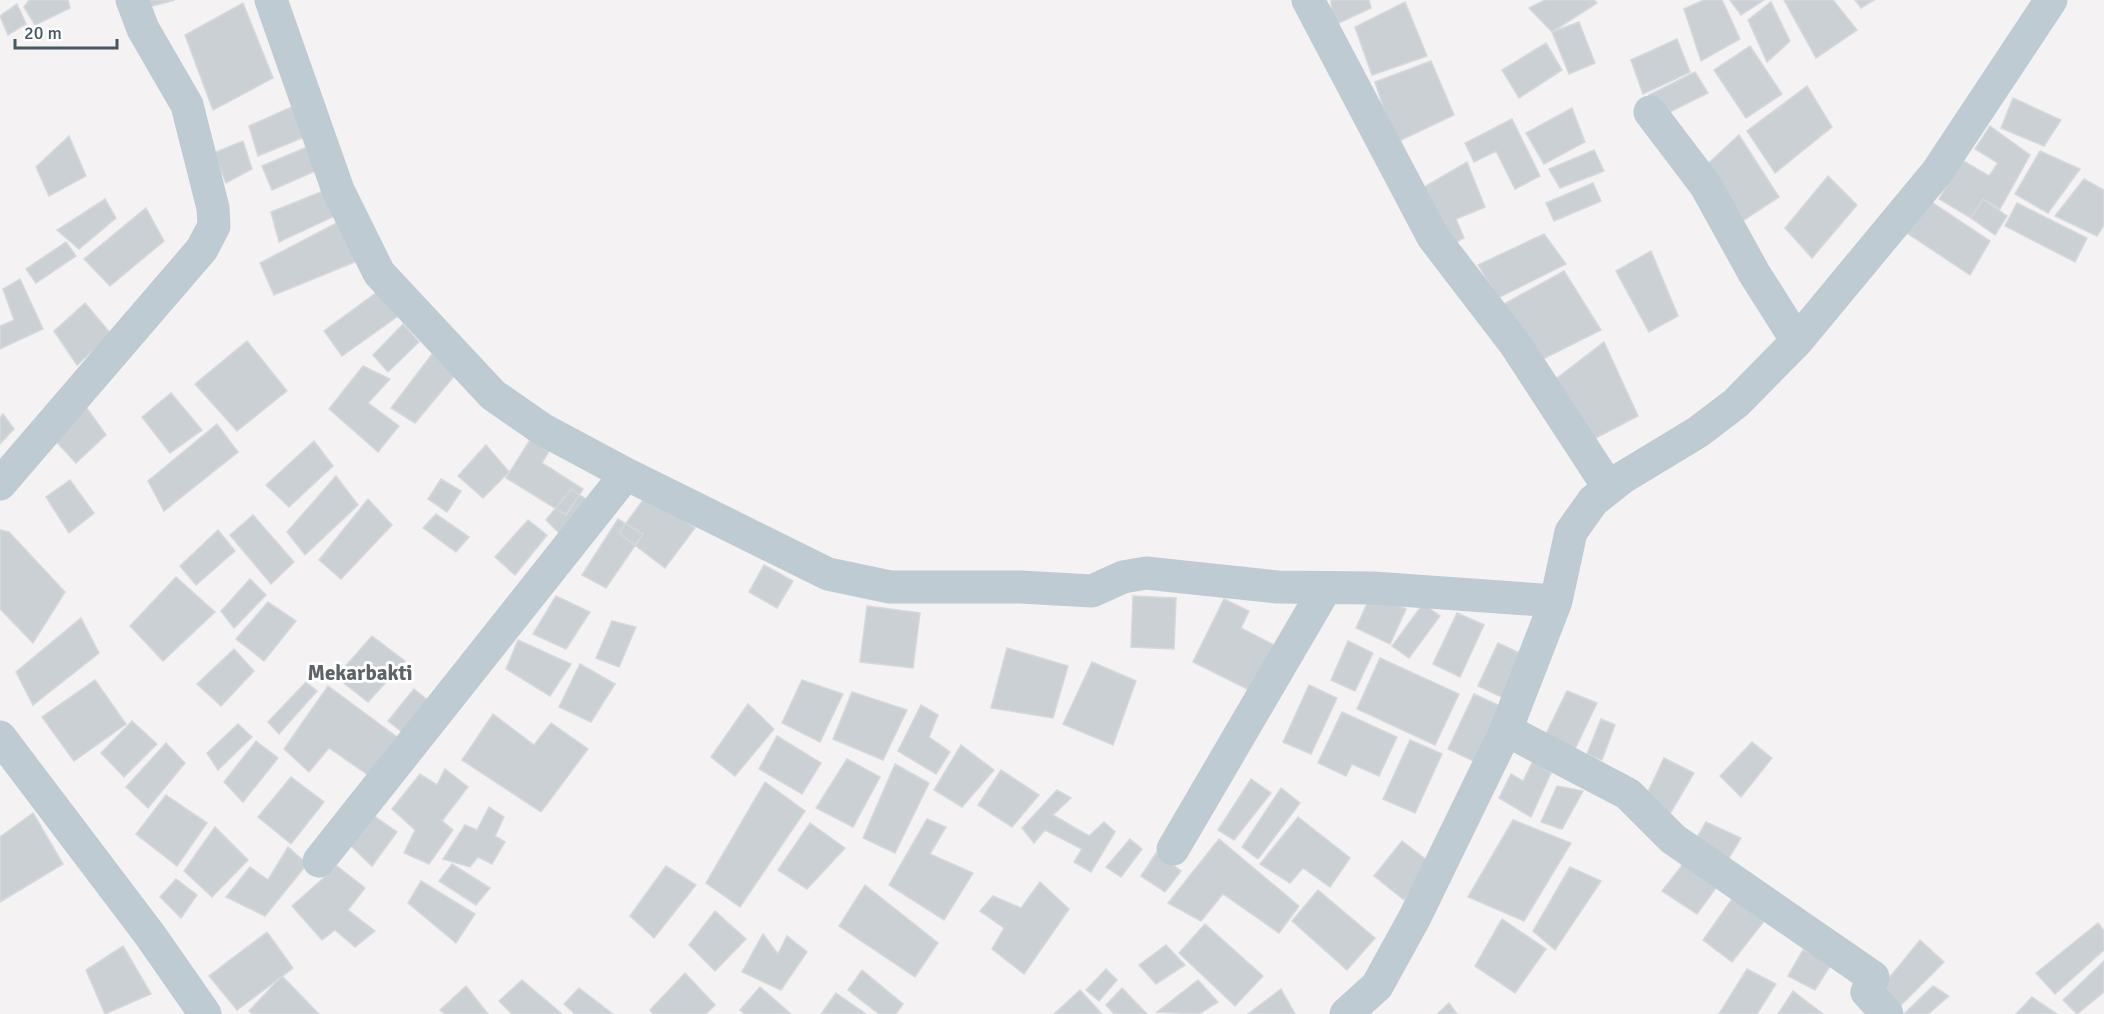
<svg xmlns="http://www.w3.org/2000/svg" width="2104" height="1014" font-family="Signika,sans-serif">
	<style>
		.building { fill: #cbd0d4; stroke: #d5d8dd; stroke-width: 1.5 }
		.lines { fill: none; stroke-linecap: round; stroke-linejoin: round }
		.minor { stroke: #becbd2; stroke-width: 33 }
		.labels { text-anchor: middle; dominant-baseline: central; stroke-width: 6; stroke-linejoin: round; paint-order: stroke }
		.quarter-label { font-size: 21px; font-weight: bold; fill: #5d6367; stroke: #fff }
	</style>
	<rect width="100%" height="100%" fill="#f4f2f2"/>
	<path class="building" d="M29,0H68L70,8L35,25L24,7Z
		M147,0H175L148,7Z
		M1331,0H1369L1371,8L1332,26Z
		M1545,0H1594L1597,3L1552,32L1529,8Z
		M1704,0H1722L1740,39L1701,61L1684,9Z
		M1730,0H1764L1741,15Z
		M1784,0H1833L1857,30L1816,58Z
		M1855,0H1874L1861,8Z
		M1405,2L1427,56L1372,75L1355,27Z
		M1771,2L1790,41L1767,62L1748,20Z
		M243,3L273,78L213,110L185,35Z
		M17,4L26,24L8,35L0,16Z
		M1579,22L1595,63L1569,74L1552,32Z
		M1677,39L1690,72L1643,94L1631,60Z
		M1546,43L1562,70L1519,98L1502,70Z
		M1750,46L1782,94L1746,118L1714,70Z
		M1431,61L1454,115L1395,143L1375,82Z
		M1695,72L1708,93L1662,116L1649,95Z
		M1807,86L1832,127L1775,173L1747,131Z
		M2013,98L2061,120L2044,146L2001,128Z
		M296,105L309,135L258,156L249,126Z
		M1572,108L1585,142L1544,164L1526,133Z
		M1512,119L1540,176L1515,189L1496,151L1474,162L1465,143Z
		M1990,126L2030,155L2000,209L1983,199L1971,218L1939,199L1962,160L1989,176L1998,163L1975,149Z
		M1739,135L1779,197L1741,222L1702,169Z
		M69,136L86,176L49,196L36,167Z
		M243,141L252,169L226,183L214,153Z
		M307,147L315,171L272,190L262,166Z
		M1594,150L1604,171L1560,188L1549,169Z
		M2040,151L2080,169L2048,213L2015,194Z
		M1467,162L1485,207L1456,219L1464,238L1451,245L1419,190Z
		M1828,176L1857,205L1812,258L1785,228Z
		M2084,179L2104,190V225L2097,236L2055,216Z
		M1593,183L1601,201L1554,221L1546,203Z
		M326,190L337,215L279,242L271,212Z
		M105,199L116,218L79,249L57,230Z
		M1983,199L2007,216L1995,235L1971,218Z
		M1930,201L1990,241L1970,275L1907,233Z
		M2017,203L2087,238L2075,262L2005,226Z
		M146,208L164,241L110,286L84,259Z
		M344,219L362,259L274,295L260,263Z
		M1544,234L1566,264L1498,298L1478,265Z
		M66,242L76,256L36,283L26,269Z
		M1651,251L1678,316L1649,332L1616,271Z
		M1564,271L1601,330L1533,364L1504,304Z
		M20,279L43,329L0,349V326L14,320L3,289Z
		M380,290L398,316L342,356L324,331Z
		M85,303L111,334L77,365L54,331Z
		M403,324L419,342L388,372L373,355Z
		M247,341L287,391L237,431L195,384Z
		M1604,342L1638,416L1592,440L1552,382Z
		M432,354L455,375L415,423L391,408Z
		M363,366L390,379L368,403L399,426L378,452L329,409Z
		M171,393L202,430L170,453L142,417Z
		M81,400L106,435L76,463L51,436Z
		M3,414L14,429L0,444V418Z
		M217,424L238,452L164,511L148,481Z
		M530,440L549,451L542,463L583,489L566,515L506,478Z
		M314,441L333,466L289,507L266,485Z
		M486,445L509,472L483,498L458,476Z
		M336,476L358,505L305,555L287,532Z
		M441,479L461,491L447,512L428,499Z
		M70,480L94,513L69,533L46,497Z
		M571,489L592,503L563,537L546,520Z
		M648,493L695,528L665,568L619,533Z
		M368,499L392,525L341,579L319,560Z
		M436,514L469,537L456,552L423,528Z
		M253,515L294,562L271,584L230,535Z
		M618,519L643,534L606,588L582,575Z
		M528,520L547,535L515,575L495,557Z
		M0,530L9,532L65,592L33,643L0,609Z
		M218,530L235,551L196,585L180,566Z
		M764,565L793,581L777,608L749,592Z
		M176,577L215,612L163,661L130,626Z
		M250,579L266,595L234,628L221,611Z
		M1372,593L1406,609L1390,644L1356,628Z
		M556,596L590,612L566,649L533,634Z
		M1133,596L1176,598L1174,649L1131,647Z
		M1224,599L1249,611L1241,628L1274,645L1251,691L1193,662Z
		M268,602L296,621L264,661L236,639Z
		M1423,604L1440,616L1409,658L1392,646Z
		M867,606L920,613L913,668L860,662Z
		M1457,613L1484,625L1460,677L1433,664Z
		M81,618L99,653L33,705L16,672Z
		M612,621L636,627L619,667L596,658Z
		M372,636L405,661L368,702L336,677Z
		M518,640L571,664L550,696L506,669Z
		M1348,641L1373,653L1355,691L1331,680Z
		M1498,643L1530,658L1510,701L1478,686Z
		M1007,648L1068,666L1053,718L991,708Z
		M234,649L254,671L221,706L197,684Z
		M1380,658L1459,694L1435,745L1357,709Z
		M1092,662L1136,681L1113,745L1063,724Z
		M580,664L615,684L591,722L559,707Z
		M95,680L126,724L74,761L42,717Z
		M802,680L843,694L820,742L782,723Z
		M306,682L317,691L279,734L268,722Z
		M1309,685L1337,698L1311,754L1283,742Z
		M328,686L397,737L371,777L329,748L309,772L284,749Z
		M414,689L434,705L407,736L388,721Z
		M1567,691L1597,703L1574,751L1545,736Z
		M852,692L907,710L883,760L833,739Z
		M1474,694L1509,710L1484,766L1448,749Z
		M748,704L774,729L735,776L711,757Z
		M921,705L938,715L929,737L950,752L936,774L898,751Z
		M1342,712L1397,737L1379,776L1352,764L1346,776L1318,763Z
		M493,714L534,745L551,723L588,749L541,812L462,760Z
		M1601,719L1615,725L1602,760L1587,754Z
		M132,721L157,744L124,777L101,753Z
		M238,724L252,737L218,770L207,753Z
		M777,736L821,763L802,794L759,769Z
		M1410,740L1442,754L1415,813L1383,799Z
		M256,741L278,758L243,802L224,782Z
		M1752,742L1772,758L1741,797L1720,776Z
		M166,743L185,763L148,808L126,787Z
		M961,745L994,770L962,807L934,790Z
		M1664,758L1694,773L1670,814L1646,796Z
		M847,759L880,777L853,827L816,808Z
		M1533,761L1551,773L1531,817L1499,798L1511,774L1523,781Z
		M895,764L929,783L895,853L863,838Z
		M445,769L468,787L442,821L453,830L429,864L404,853L415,830L392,809L420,774L437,785Z
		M1001,770L1039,795L1012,827L978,805Z
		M291,777L324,802L291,844L258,817Z
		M1251,779L1271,793L1234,840L1218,830Z
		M765,782L805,811L740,907L706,883Z
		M1557,786L1583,791L1562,829L1541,822Z
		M1281,788L1300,803L1258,859L1242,847Z
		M1057,790L1071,798L1053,815L1089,836L1104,822L1115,832L1091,872L1074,862L1082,849L1045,830L1034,843L1022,828Z
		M166,795L207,823L177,866L136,834Z
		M489,807L504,817L495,836L505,842L492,864L478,857L470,867L443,859L465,825L477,830Z
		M33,813L63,864L0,902V837Z
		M370,813L397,832L372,866L346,841Z
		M1298,817L1350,858L1330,887L1303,868L1290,883L1260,864Z
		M927,819L946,827L930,854L973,873L944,920L889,885Z
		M1513,820L1571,843L1524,921L1468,897Z
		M1706,822L1741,838L1729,858L1695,841Z
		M810,823L845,848L807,889L778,870Z
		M215,827L248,860L212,897L184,871Z
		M1130,839L1142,849L1121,877L1106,867Z
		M1219,839L1299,906L1279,933L1223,894L1201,921L1168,903Z
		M1402,841L1429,862L1404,900L1374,876Z
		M288,847L307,864L265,916L226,897L250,867L268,880Z
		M1156,853L1181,871L1165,892L1141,876Z
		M452,864L490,888L476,905L439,881Z
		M1683,864L1716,888L1697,914L1662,891Z
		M337,866L365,888L348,910L375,931L355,947L335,930L322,940L292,906Z
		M666,866L696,885L654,938L630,916Z
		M1570,867L1601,881L1555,950L1533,931Z
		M176,879L197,895L181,918L160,897Z
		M421,881L475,914L456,943L408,903Z
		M1040,882L1069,909L1024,974L992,949L1004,928L980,911L993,896L1021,908Z
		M865,885L938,943L915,977L839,926Z
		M1318,890L1375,938L1347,970L1292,921Z
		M1732,899L1765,920L1732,962L1703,940Z
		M715,911L746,939L715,971L689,945Z
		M1502,919L1546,949L1515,993L1475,966Z
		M2098,923L2104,931V950L2055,994L2036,973Z
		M1205,924L1263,976L1235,1006L1179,953Z
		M267,932L293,968L237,1010L209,976Z
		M763,934L778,954L787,936L807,952L781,990L742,972Z
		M1920,940L1944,962L1901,1005L1880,989Z
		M1166,945L1185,965L1156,984L1139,965Z
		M123,946L151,994L105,1014L86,970Z
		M1803,950L1832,963L1815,990L1788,976Z
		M2104,961V992L2077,1014L2063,1000Z
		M1106,969L1117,980L1099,1001L1086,990Z
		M1747,969L1776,984L1757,1014H1719Z
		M862,970L903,1004L896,1014H879L848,990Z
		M685,973L715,1005L706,1014H653L650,1010Z
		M282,976L319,1014H252L249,1011Z
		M522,980L562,1014H512L499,1001Z
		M1198,980L1218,1002L1199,1014L1157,1012Z
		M466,986L488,1014H445L440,1010Z
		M1933,986L1949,996L1928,1014H1904Z
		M760,987L791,1014H745L740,1010Z
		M579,988L613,1014H575L564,1004Z
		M1122,988L1147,1014H1114L1106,1005Z
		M1281,989L1295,1014H1248Z
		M1080,990L1102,1014H1054Z
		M1793,991L1823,1014H1778Z
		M836,993L866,1014H821Z
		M2032,997L2057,1014H2016Z
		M1449,1003L1457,1014H1437Z"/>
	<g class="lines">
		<path class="minor" d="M271,0L338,190L379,273L493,395L542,429L626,474L828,574L890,587H1021L1092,591L1123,577L1146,573L1277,587L1373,588L1556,601
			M1308,0L1433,237L1515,344L1609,488
			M1650,112L1706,186L1754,273L1797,341
			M0,484L202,249L214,226L213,208L187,105L143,29L132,0
			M1506,730L1628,794L1673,839L1873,977L1867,992L1887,1014
			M0,737L150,935L205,1014
			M1173,849L1325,589
			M319,861L626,474
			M1346,1014L1377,986L1415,917L1506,730L1556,601L1571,532L1593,501L1622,478L1698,432L1736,403L1797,341L1937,172L2051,0"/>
	</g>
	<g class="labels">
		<g class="quarter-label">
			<text x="360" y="673">Mekarbakti</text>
		</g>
	</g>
	<path d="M15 39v9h102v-9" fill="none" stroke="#475861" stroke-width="3"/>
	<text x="24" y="39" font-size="18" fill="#475861" stroke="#ffffff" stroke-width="4.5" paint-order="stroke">20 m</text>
</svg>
